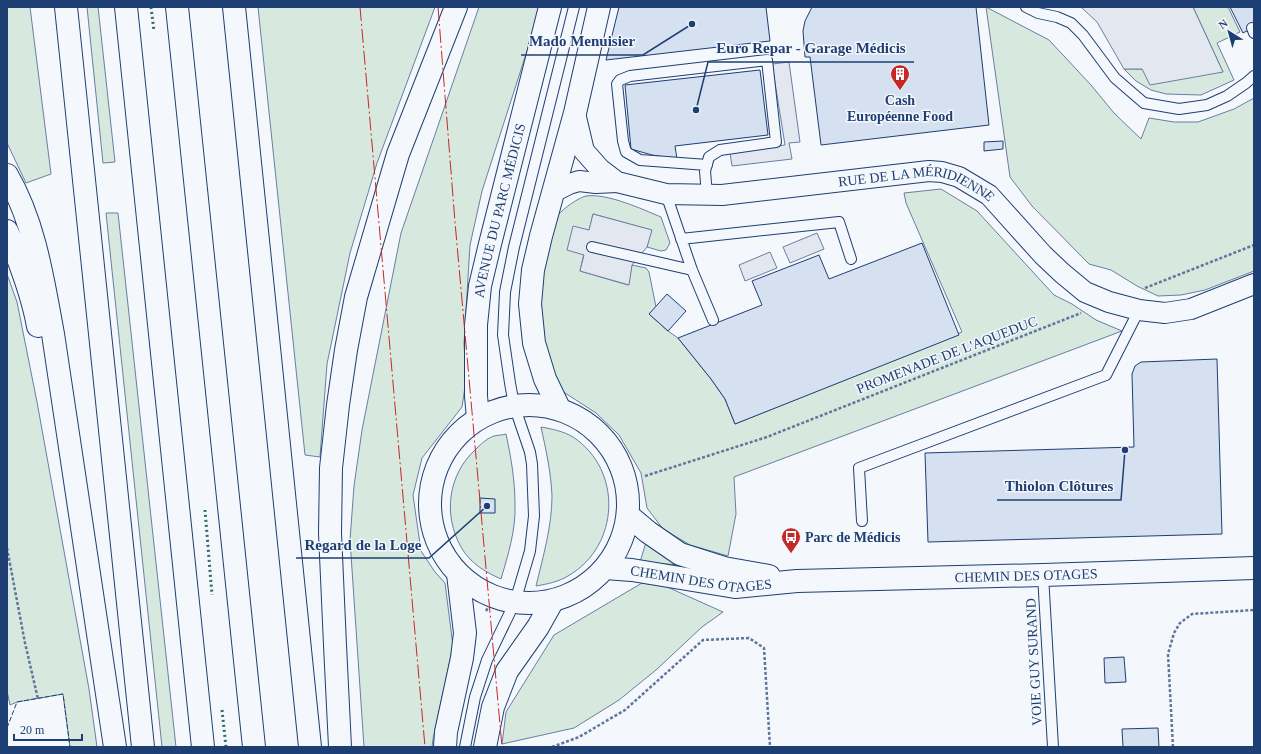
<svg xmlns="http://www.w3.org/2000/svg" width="1261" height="754" font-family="Georgia,serif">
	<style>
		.green { fill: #d7e8df; stroke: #687fa3 }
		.parking { fill: #e3e8f0; stroke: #687fa3 }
		.building { fill: #d5e0f0; stroke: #1d3f73 }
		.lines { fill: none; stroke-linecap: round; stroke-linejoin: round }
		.service-casing { stroke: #1d3f73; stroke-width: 12 }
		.minor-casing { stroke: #1d3f73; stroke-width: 22 }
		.tertiary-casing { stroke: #1d3f73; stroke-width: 24 }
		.motorway-casing { stroke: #1d3f73; stroke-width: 24 }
		.path { stroke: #5e769c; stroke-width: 2.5; stroke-dasharray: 3 2; stroke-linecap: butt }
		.service { stroke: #f4f7fb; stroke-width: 10 }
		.minor { stroke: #f4f7fb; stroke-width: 20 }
		.tertiary { stroke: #f4f7fb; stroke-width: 22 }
		.motorway { stroke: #f4f7fb; stroke-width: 22 }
		.hedge { stroke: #2c6c60; stroke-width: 3; stroke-dasharray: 2 3; stroke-linecap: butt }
		.fence { stroke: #1d3f73; stroke-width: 1; stroke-dasharray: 5 2; stroke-linecap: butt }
		.power { stroke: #c62828; stroke-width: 1; stroke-dasharray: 14 3 2 3; stroke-linecap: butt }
		.labels { text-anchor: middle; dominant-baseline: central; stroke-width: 3; stroke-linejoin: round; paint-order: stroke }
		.poi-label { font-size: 14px; font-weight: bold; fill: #1d3f73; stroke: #f4f7fb }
		.street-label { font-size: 14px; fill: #1d3f73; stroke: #f4f7fb }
		.leader { fill: none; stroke: #1d3f73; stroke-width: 1.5 }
		.callout-dot { fill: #1d3f73; stroke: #f4f7fb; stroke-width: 1.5 }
		.callout-label { font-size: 15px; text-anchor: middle; font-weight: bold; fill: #1d3f73; stroke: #f4f7fb; stroke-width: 3; stroke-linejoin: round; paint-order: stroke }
	</style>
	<rect width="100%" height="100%" fill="#f4f7fb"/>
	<path class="green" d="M7,7H30L51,174L26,183L7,143Z
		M87,7H98L115,162L103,163Z
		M258,7H435L377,163L350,253L327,364L320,457L305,455Z
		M479,7H540L535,26L482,191L470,245L464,344L466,380L462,407L422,458L413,495L421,551L435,572L445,583L453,646L433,739L432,747H364L350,540L354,486L362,430L401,233Z
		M986,7L1049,40L1091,85L1114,113L1141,139L1149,118L1174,122H1198L1234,109L1254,98V271L1205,290L1181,295L1158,296L1137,286L1111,270L1089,264L1032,206L1010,177Z
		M1193,7H1228L1240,32L1217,43L1234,80L1201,95L1166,94L1151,90L1136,81L1124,69H1142L1223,72Z
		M941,189L977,211L1054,295L1072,304L1096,320L1122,331L734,477L736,514L728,556L690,545L663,529L647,508L641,473L619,435L596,413L559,389L539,342L540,280L558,215C564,208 578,198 586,196C607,193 642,209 661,217L670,243L666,250L661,251L647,247L651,230L593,214L580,271L628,285L632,265L646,268L649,272L656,307L649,314L668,331L678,338L711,379L725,399L735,424L962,332L906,203L904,193Z
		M106,213H118L176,747H162Z
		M7,274L17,302L37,402L89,689L97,747H70L63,694L17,702L10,705L7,691Z
		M541,427C552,429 563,431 573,437C623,470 620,546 568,576C558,582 547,584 536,586C543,557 552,526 552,496C551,472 546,450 541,427Z
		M506,434C511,457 515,481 515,504C516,530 508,555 501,579C485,572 470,563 461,547C443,515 448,475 475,450C480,445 487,438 494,436C498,435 503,435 506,434Z
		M647,539L679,565L640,562Z
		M642,583L665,586L723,612L702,627L656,670L619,700L574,728L502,744L506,712L554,635Z"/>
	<path class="parking" d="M1081,7H1193L1223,72L1150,85L1142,69H1124L1097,22Z
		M789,62L800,142L789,143L792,159L732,166L730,153L785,145L772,64Z
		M593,214L652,230L647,247L632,265L629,285L580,271L584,255L567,250L573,226L589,230Z
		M817,233L824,249L790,263L783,247Z
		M770,252L777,268L745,281L739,265Z"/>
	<path class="building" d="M619,7H766L770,41L606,60Z
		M812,7H976L989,125L821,145L810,57H805L803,31L805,21Z
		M1230,7H1254V27L1243,33Z
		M760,70L768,135L675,146L677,159L652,155L631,149L625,85Z
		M1003,141V149L984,151V142Z
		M922,243L959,335L735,424L725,399L711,379L678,338L762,305L752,281L819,255L829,279Z
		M667,294L686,311L668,331L649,314Z
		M1217,359L1222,534L928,542L925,453L1134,447L1132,374L1135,366L1141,362Z
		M480,498L495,499V513H480Z
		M1124,657L1126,682L1105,683L1104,658Z
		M1158,728L1159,747H1123L1122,729Z"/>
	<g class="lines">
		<g class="service-casing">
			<path id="service" d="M1026,7L1038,13L1057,17L1071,23L1083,35L1115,78L1144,103L1179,109L1207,105L1227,96L1246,83L1254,76
				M1252,28L1254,33
				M666,194L692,270L713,320
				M707,195L705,171L709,157L720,150L776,142L767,60L630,76L620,80L617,84L623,141L626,152L640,160L707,165
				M681,239L839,222L851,259
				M592,247L692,270
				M862,521L859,468L1106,375L1139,310
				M1043,575L1053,747
				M465,747L475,697L487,660L515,602L530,551L534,516L532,464L530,452L514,405L510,383L503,335L505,292L514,247L574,7"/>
		</g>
		<g class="minor-casing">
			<g id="minor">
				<path id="s1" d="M575,113L584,151L600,169L617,182L666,194L722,195L929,171L942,172L959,177L989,195L1043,255L1062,273L1085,292L1109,302L1139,310L1165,313L1191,309L1254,284"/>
				<path d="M553,192L569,184L579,181L596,183L617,182"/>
			</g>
		</g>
		<g class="tertiary-casing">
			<g id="tertiary">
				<circle cx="529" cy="504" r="99"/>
				<path d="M559,408L545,379L534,343L530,304L533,270L541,236L575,113L599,7"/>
				<path id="s2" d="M478,418L476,396V325L480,286L490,244L550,7"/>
				<path d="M629,516L648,532L680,554L724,568L769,576"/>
				<path id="s3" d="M605,568L632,570L735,587L797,581L1043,575L1254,568"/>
				<path d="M445,747L446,732L462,658L465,633L458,574"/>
				<path d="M485,747L493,707L507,671L538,627L552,602"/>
			</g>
		</g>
		<g class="motorway-casing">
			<path id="motorway" d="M66,7L143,747
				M126,7L203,747
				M177,7L254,747
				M234,7L310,747
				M7,175C35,223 43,280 53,334L115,747
				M7,231C20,262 32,293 38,326
				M340,747L335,645L330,533L331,468L338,405L346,350L356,297L398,154L456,7"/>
		</g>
		<path class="path" d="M1145,288L1254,245
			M645,476L767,437L1081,313
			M7,548L25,643L38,699
			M486,611L501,586
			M552,747L579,737L625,710L703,640L749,638L764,648L770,747
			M1173,747L1168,654L1174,633L1180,623L1192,614L1254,610"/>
		<use href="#service" class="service"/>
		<use href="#minor" class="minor"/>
		<use href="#tertiary" class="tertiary"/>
		<use href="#motorway" class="motorway"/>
		<path class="hedge" d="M151,7L154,31
			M205,510L212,595
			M222,710L226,747"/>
		<path class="fence" d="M7,728L17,702L63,694L70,747"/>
		<path class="power" d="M360,7L425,747
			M438,7L455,222L502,747"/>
	</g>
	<defs>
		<g id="building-pin" transform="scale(1)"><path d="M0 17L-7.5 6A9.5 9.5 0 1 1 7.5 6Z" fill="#c62828" stroke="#f4f7fb"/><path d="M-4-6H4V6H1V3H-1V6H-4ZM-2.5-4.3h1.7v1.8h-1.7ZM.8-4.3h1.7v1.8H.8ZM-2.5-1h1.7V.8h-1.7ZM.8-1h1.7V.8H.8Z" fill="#fff"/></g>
		<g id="bus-pin" transform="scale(1)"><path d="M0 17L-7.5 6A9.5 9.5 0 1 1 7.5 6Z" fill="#c62828" stroke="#f4f7fb"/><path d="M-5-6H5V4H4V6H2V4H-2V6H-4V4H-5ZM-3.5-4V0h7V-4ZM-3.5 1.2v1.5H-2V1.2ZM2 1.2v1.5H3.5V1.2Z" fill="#fff"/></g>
	</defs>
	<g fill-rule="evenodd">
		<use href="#building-pin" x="900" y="74"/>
		<use href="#bus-pin" x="791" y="537"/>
	</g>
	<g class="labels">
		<g class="poi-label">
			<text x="900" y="100">Cash<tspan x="900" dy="16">Européenne Food</tspan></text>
			<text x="805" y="537" text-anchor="start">Parc de Médicis</text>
		</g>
		<g class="street-label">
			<text stroke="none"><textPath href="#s1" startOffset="389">RUE DE LA MÉRIDIENNE</textPath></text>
			<text stroke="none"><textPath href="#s2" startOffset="210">AVENUE DU PARC MÉDICIS</textPath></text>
			<text transform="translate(947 355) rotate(-21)">PROMENADE DE L'AQUEDUC</text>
			<text stroke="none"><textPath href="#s3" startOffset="423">CHEMIN DES OTAGES</textPath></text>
			<text stroke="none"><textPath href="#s3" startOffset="97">CHEMIN DES OTAGES</textPath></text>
			<text transform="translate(1034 662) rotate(-93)">VOIE GUY SURAND</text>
		</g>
	</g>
	<path class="leader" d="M692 24L643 55H521M696 110L708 62H914M1125 450L1121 500H997M487 506L429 558H296"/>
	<g class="callout-dot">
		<circle cx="692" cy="24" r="4"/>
		<circle cx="696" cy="110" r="4"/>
		<circle cx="1125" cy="450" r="4"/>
		<circle cx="487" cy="506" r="4"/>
	</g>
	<g class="callout-label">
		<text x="582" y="46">Mado Menuisier</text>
		<text x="811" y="53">Euro Repar - Garage Médicis</text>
		<text x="1059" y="491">Thiolon Clôtures</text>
		<text x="363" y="550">Regard de la Loge</text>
	</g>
	<rect width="1261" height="754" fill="none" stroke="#1d3f73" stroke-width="16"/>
	<g transform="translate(1229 32) rotate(323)" stroke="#f4f7fb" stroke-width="3" paint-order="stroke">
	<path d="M0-3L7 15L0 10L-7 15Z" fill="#1d3f73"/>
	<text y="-6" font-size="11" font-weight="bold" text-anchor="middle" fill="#1d3f73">N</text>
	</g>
	<path d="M14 734v6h68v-6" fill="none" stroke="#1d3f73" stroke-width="2"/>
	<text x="20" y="734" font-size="12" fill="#1d3f73" stroke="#f4f7fb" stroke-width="3" paint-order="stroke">20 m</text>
</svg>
